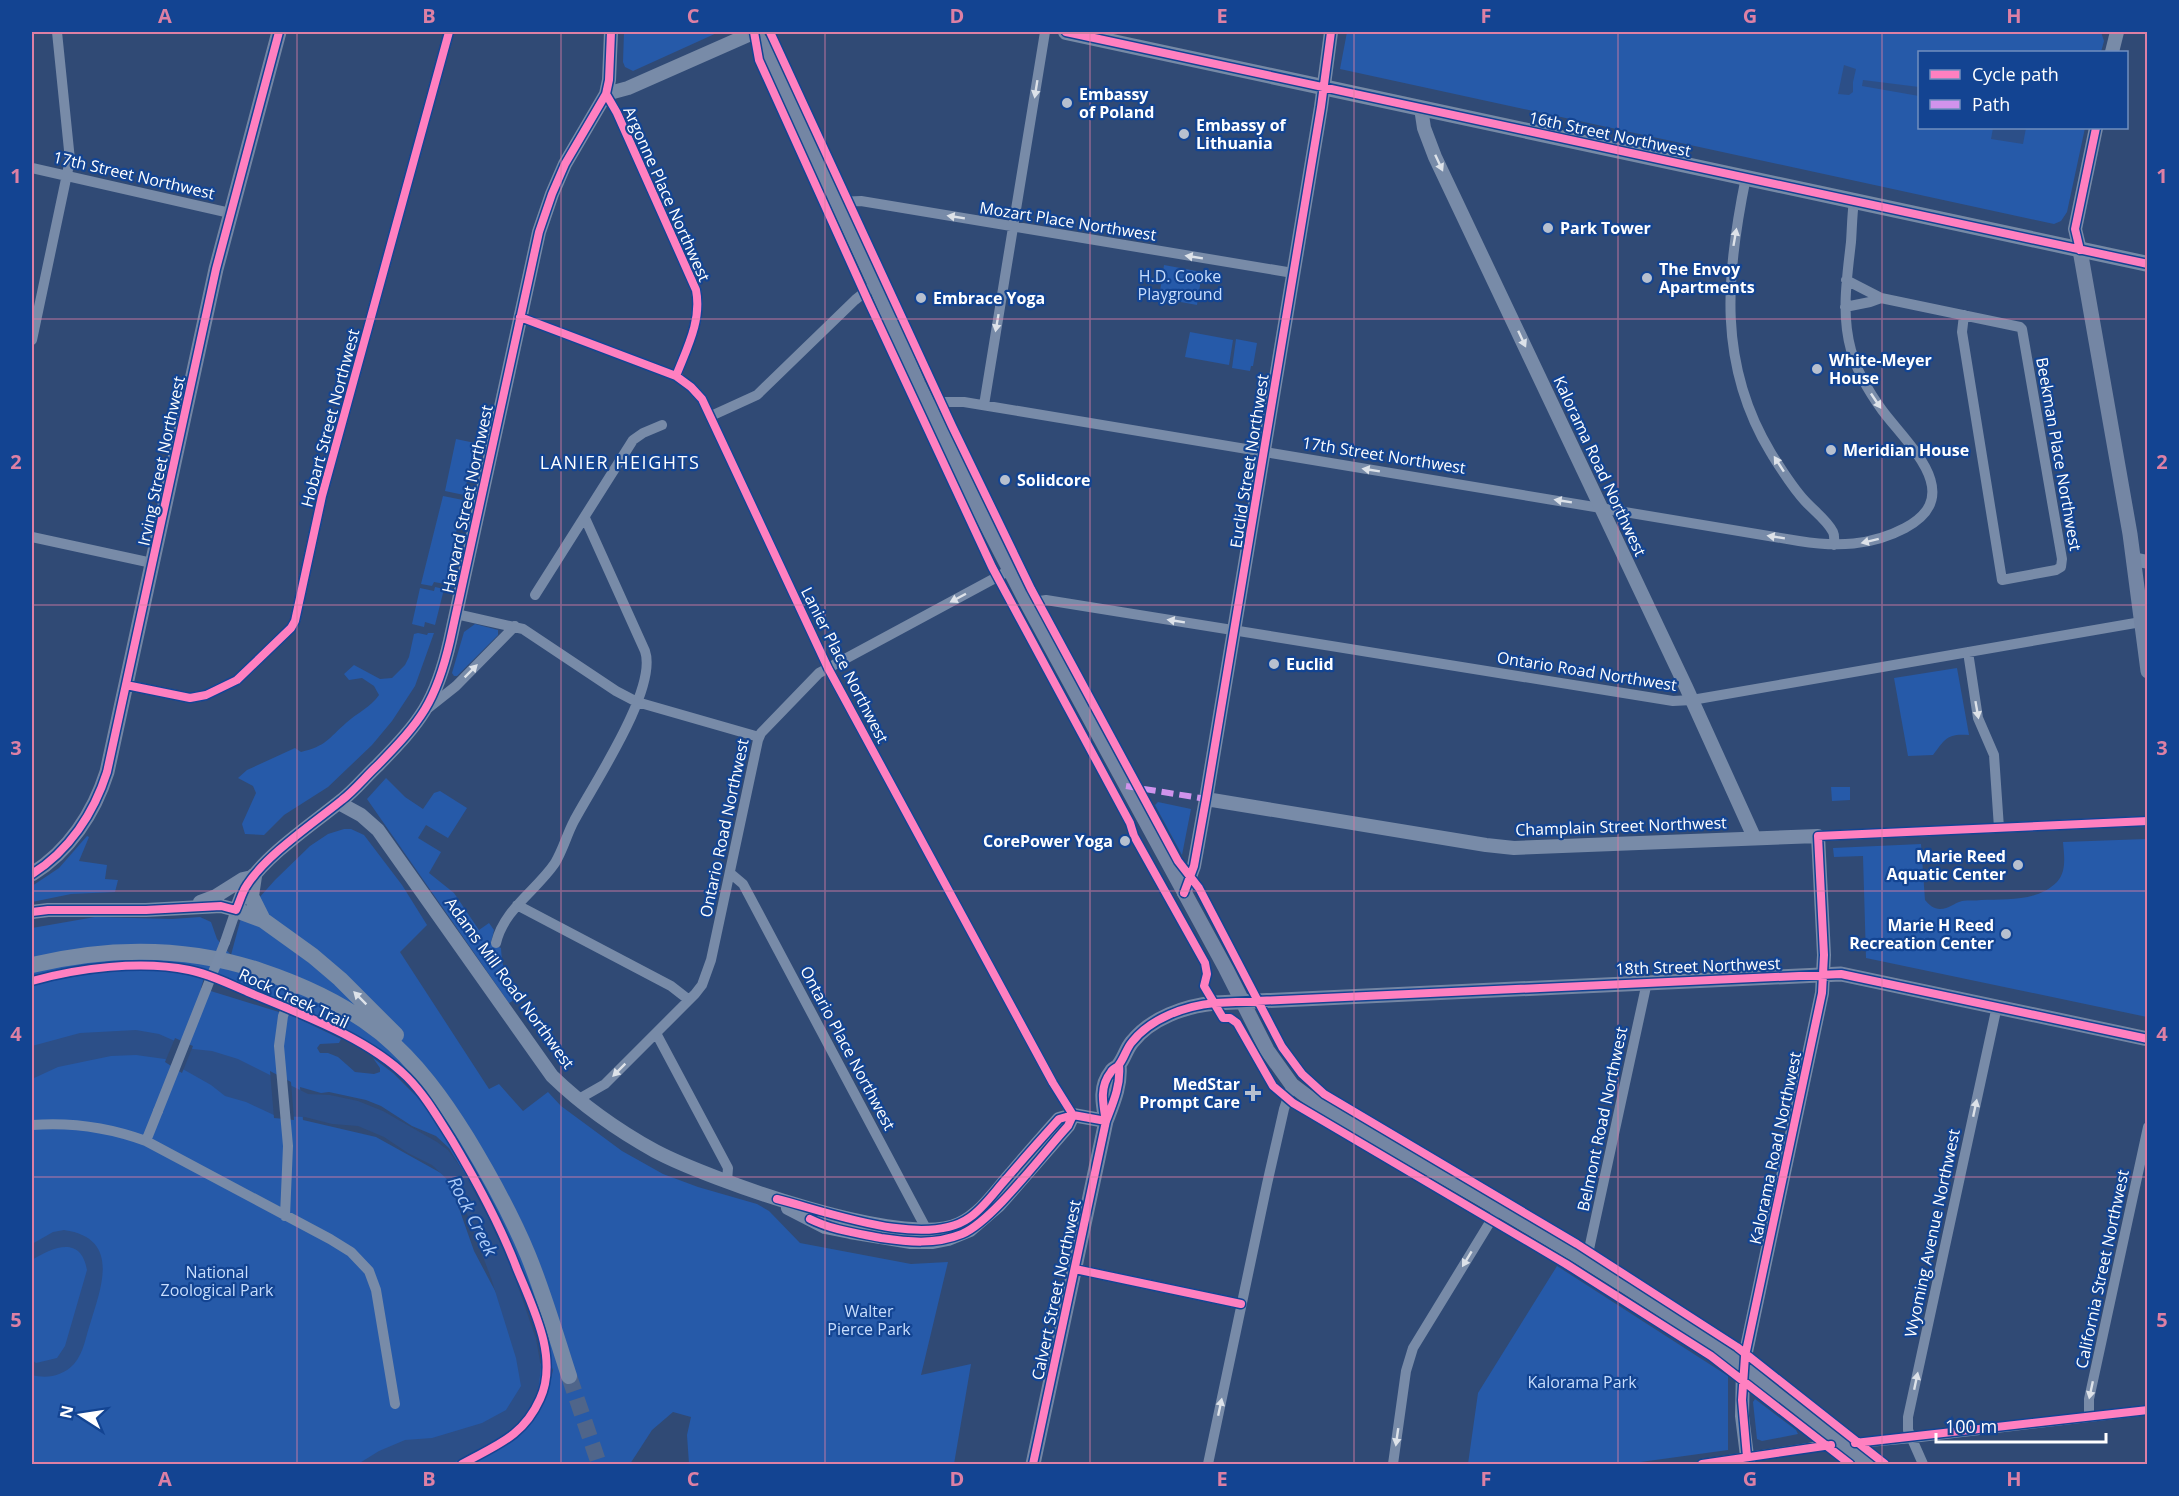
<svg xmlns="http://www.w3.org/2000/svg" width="2179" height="1496" font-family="'Open Sans',sans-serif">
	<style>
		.green { fill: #265aa9; fill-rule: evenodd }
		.water { fill: #2c4f88 }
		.pier { fill: #304a75 }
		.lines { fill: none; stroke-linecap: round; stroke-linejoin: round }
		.minor-tunnel { stroke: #4f658a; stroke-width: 10; stroke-dasharray: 10 5; stroke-linecap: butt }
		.primary-tunnel { stroke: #4f658a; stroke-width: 16; stroke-dasharray: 16 8; stroke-linecap: butt }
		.minor { stroke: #788ba8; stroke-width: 10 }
		.tertiary { stroke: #788ba8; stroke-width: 14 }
		.secondary { stroke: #7486a4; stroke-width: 15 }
		.primary { stroke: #778aa6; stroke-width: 16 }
		.minor-bridge { stroke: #788ba8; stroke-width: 10 }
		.quiet { stroke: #d193ec; stroke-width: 6; stroke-dasharray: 12 6; stroke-linecap: butt }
		.cycleway-casing { stroke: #134492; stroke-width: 11 }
		.cycleway { stroke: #ff80c0; stroke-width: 8 }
		.oneway { fill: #dde2e9 }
		.grid { fill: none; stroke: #dd80a5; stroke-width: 1.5; stroke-opacity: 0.55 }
		.poi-dot { fill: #b7c0cf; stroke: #134492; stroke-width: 2 }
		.labels { text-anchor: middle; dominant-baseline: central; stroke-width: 4.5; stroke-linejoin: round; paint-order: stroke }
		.poi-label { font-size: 16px; font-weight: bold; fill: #fff; stroke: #134492; text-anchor: start }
		.street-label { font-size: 16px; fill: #fff; stroke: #134492 }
		.park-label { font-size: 16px; fill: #c7ddfd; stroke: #134492 }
		.neighbourhood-label { font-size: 18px; letter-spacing: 1.5px; fill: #fff; stroke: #134492 }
		.water-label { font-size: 18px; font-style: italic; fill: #accbf9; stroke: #134492 }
		.neatline { fill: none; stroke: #dd80a5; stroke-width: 2 }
		.grid-label { font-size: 20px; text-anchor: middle; font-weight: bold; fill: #dd80a5 }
	</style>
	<rect width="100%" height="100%" fill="#304a75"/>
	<path class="green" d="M624,32H719L633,71L625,67L623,62Z
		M1347,32H2101L2104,41L2101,52H1920V128H2085L2067,212L2061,221L2054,224L1340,69Z
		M1164,265L1202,272L1197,305L1159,298Z
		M1190,332L1233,340L1229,365L1185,357Z
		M1236,339L1257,343L1253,366H1251L1250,371L1232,368Z
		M456,439L475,443L464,495L445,491Z
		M443,496L463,500L445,584L434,582L432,586L421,584Z
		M435,587L444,589L435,625L425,622L424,627L412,624L420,588L434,591Z
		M475,624L498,630V635L457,676H454L452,673L464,632Z
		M418,633L427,635L428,633H434L415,686L392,721L372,745L328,787L284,815L264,835L245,834L242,824L256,793L253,786L238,778L247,770L295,748L301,752C326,746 328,739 346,723C357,713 371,707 379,695L374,686L362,678L349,680L344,674L354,665L380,679L392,678L405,665L409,657L414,634Z
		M1957,668L1969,735C1947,733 1945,739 1933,755L1908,756L1894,678Z
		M386,778L405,797L423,809L434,793L440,791L467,808L448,838L426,825L418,838L441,852L429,873L454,893L479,930L489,923L494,930L491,943L501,948C502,968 506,982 521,996L509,1003L367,799Z
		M1831,787H1850V800L1832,801Z
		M1158,802L1191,809L1182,855L1155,805Z
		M344,829H351L364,835L402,885L427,925L400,952L489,1089L499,1084L523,1111L548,1092L561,1106L622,1151L663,1174L698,1187L757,1204L769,1211L800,1243L911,1264L948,1262L921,1375L971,1364L954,1464H689L687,1435L691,1417L673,1412L652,1430L630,1464H32V928L95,917L172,919L200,917L211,922L217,939L231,955L241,918L275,880L310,846L328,834ZM204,978C261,988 386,1047 416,1096L393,1073L373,1058L380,1068V1072L374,1074L355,1072L338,1057L328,1053H320L317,1048L320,1044L339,1043L341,1039L295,1017L201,988ZM300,1087L321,1093L329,1092L366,1100L381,1106L412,1126L436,1136L449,1148L489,1214L553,1370L551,1379L511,1321L474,1251L448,1177L376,1137L303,1120Z
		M87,836L89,837L79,861L107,865L105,879L118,880L115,892L71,894L32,902V886L59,868Z
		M2146,839L2147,1017L1866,958L1863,856L1834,857L1833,848L1921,844L1925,900C1929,905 1934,909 1940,909C1949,909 1954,903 1962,901C1968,900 1975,901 1981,900C2006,899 2037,902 2057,882C2067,871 2064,855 2063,842Z
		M1557,1266L1728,1376V1450L1626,1464H1468L1478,1393Z
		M1755,1399L1796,1430L1798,1434L1762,1441L1757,1439L1753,1402Z"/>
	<path class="water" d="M1844,65L1856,69L1853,82V92L1849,95L1838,94Z
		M1863,80L1919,87V96L1862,86Z
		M1993,128H2026L2023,144L1991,139Z
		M136,1030L159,1034L193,1049L212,1051L238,1059L308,1094L330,1095L358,1101L383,1111L437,1142L448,1150L463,1171L488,1217L512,1269L536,1339L541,1367L538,1392L525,1417L501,1439L453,1463L358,1464L379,1451L405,1440L432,1438L482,1423L506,1410L521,1386L516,1358L491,1278L464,1206L451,1183L432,1165L408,1153L384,1137L358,1126L332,1124L305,1117L276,1116L246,1102L225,1096L211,1085L165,1059L136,1055L111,1056L58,1067L32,1079V1046L80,1033Z
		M64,1230C120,1238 102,1285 91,1321C86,1335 84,1353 74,1364C63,1376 47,1379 32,1375V1360L36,1363L57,1358L65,1346L87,1270C81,1235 53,1247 32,1260V1244L53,1232Z"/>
	<path class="pier" d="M175,1038L193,1046L182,1073L165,1062Z
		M270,1071L291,1082L294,1120L274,1118Z"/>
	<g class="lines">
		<path class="minor-tunnel" d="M1932,831L1974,829"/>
		<path class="primary-tunnel" d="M569,1376L599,1464"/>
		<path class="minor" d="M606,94L617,113L696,290C702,320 687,348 676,376
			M32,168L230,213
			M1746,177C1726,274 1717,364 1771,453C1781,469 1792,487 1805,501C1814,511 1827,520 1833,532C1835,536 1834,541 1834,545
			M837,202L861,201L1293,273
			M1846,280L1881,298L2020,327L2022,329L2062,559L2061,567L2056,570L2002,580L1962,332L1964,315
			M1845,307L1870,302L1881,298
			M520,317L676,376L691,387L702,399L828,668L1053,1083L1073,1115
			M32,340L70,160L57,32
			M984,405L1045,32
			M930,408L940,402H964L1799,541C1837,547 1871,546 1905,528C1967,495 1908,445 1882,410C1869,392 1857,372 1851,350C1841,314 1847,278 1851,242C1852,228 1852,215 1854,201
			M711,416L757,395L855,300L875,284
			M32,537L152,563
			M535,595L633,440L643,433L662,425
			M1027,603L1046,600L1673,701L1692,700L2141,622
			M456,614L523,629L616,691L637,702L759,737
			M1968,652L1978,718L1994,755L1999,828
			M126,685L190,698L206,695L237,680L291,628L295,621L322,496L449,32
			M427,709L456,686L515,626
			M1974,829L2148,821
			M1818,836L1932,831
			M730,873L743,884L929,1234
			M517,905L671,986L689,1000
			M225,942L236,910
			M496,943C504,909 536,891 555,863C563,850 567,834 574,821C593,785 658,689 645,651L585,518
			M656,1033L728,1168L727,1181
			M577,1100L605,1084L695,994L702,985L711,960L758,740L761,733L819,673L1010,570
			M32,1125C71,1122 108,1127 146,1141L330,1239L351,1252L369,1271L376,1290L395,1404
			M146,1141L158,1111
			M285,1216L288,1146L279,1046L283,1016L296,983
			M1586,1263L1647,982
			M1075,1269L1241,1304
			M2089,1417V1399L2148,1127
			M1208,1464L1267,1184L1284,1109L1292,1085
			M1393,1464L1406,1371L1413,1348L1498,1209
			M1702,1464L1815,1447L1912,1438L2148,1410
			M1923,1464L1908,1430V1417L1997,1006"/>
		<path class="tertiary" d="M2112,52L2117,32
			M606,94L628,88L755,32
			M1421,108L1424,128L1435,157L1686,687L1754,837
			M2080,250L2075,229L2096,128
			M2133,559L2148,562
			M1206,799L1486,845L1514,848L1818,836L1824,955L1822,993L1743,1366L1742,1416L1748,1464
			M339,803L361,815L378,830L552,1076C583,1106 617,1130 655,1151C708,1179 905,1250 959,1224C981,1214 996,1191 1011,1174C1027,1155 1043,1137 1059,1119L1073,1115L1106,1121
			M1184,893L1194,866L1206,799L1321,107L1331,32
			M200,902L216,896L243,879L252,877
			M32,912L48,910H146L221,906L236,910C240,901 242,892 247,885C267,854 314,823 342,800C355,790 366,776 378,765C421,721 436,702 450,641L539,232L552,194L565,164L606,94L609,80L611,32
			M788,1208L825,1227L850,1232L911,1242H933L948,1239L970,1230L999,1205L1068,1126L1073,1115"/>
		<path class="secondary" d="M754,32L767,51L786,92L875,284L918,384L977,506L1027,603L1226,969L1267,1050L1292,1085L1317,1104C1458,1186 1603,1265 1735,1360C1781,1393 1823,1430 1867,1464
			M2080,250L2130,534L2148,671
			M32,874C69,851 94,813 107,772L216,269L279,32
			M1106,1121C1103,1104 1099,1087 1111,1072C1112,1069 1116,1068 1118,1066C1124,1059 1126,1049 1132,1042C1151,1018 1185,1006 1215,1003L1841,974L2148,1039
			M1033,1464L1106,1121C1113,1103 1121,1085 1119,1065"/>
		<path class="primary" d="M1066,32L2148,264
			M254,876L251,896L263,920L313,956L340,979L396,1035
			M236,910L263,920
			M32,965C107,947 186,946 261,971C303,985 346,1005 381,1033C417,1063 443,1099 467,1138C490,1176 511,1214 528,1255C544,1294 556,1336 569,1376"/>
		<path class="minor-bridge" d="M158,1111L225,942"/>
		<path class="quiet" d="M1126,786L1206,799"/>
		<g class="cycleway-casing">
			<path id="cycleway" d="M754,32L759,60L869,303L992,567L1130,823L1134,836L1205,963L1207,974L1204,986L1223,1018H1230L1237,1023L1273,1086L1293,1103L1566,1264L1711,1356L1850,1464
				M770,32L952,426L1031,589L1178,861L1199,888L1271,1026L1282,1047L1302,1074L1324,1094L1577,1244L1737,1347L1885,1464
				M1066,32L2148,264
				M606,94L617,113L696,290C702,320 687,348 676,376
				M2080,250L2075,229L2096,128
				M520,317L676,376L691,387L702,399L828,668L1053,1083L1073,1115
				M126,685L190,698L206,695L237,680L291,628L295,621L322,496L449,32
				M32,874C69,851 94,813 107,772L216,269L279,32
				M1184,893L1194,866L1206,799L1321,107L1331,32
				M32,912L48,910H146L221,906L236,910C240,901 242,892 247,885C267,854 314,823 342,800C355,790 366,776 378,765C421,721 436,702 450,641L539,232L552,194L565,164L606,94L609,80L611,32
				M32,981C78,968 141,960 189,970C210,974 229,984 248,992C300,1014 366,1037 407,1077C425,1095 438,1118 452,1140C477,1182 500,1224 517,1269C533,1308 559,1358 540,1399C523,1437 496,1445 462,1464
				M1106,1121C1103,1104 1099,1087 1111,1072C1112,1069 1116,1068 1118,1066C1124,1059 1126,1049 1132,1042C1151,1018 1185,1006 1215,1003L1841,974L2148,1039
				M777,1199C825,1211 925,1249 969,1218C984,1208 995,1191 1007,1178C1024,1158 1042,1138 1059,1119L1073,1115L1106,1121
				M810,1219C832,1230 856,1233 881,1238C908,1242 935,1245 962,1234C993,1221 1043,1153 1068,1126L1073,1115
				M1075,1269L1241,1304
				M1855,1443L2148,1410
				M1747,1457L1742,1400L1745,1356L1822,993L1824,955L1818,836L2148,821
				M1033,1464L1106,1121C1113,1103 1121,1085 1119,1065
				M1702,1464L1831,1445"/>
		</g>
		<use href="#cycleway" class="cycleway"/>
	</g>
	<defs><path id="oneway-solid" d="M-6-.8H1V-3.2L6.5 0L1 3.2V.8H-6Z" transform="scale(1.5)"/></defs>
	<g class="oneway">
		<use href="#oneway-solid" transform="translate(1036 89) rotate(99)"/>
		<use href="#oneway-solid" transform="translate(1439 163) rotate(65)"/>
		<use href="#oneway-solid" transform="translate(956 217) rotate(-171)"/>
		<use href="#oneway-solid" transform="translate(1735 237) rotate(-80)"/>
		<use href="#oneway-solid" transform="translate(1194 257) rotate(-171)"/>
		<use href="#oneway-solid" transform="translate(997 323) rotate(100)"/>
		<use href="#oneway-solid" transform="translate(1522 339) rotate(65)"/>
		<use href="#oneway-solid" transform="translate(1876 401) rotate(56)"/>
		<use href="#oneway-solid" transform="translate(1779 464) rotate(-123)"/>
		<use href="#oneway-solid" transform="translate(1371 470) rotate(-171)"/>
		<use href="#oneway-solid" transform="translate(1563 501) rotate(-171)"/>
		<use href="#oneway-solid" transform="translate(1776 537) rotate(-171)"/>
		<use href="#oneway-solid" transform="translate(1870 541) rotate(166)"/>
		<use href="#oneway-solid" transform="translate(958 598) rotate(152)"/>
		<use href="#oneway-solid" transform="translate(1176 621) rotate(-171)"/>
		<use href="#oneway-solid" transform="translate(471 671) rotate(-45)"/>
		<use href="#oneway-solid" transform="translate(1977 710) rotate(80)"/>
		<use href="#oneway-solid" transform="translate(360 998) rotate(-135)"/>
		<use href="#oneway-solid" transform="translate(619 1070) rotate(135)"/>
		<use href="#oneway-solid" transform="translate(1975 1108) rotate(-78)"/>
		<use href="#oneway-solid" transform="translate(1467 1259) rotate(121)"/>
		<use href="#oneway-solid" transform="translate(1916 1381) rotate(-78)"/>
		<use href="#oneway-solid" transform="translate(2091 1390) rotate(102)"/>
		<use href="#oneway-solid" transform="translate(1220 1407) rotate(-78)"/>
		<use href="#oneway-solid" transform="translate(1397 1437) rotate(98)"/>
	</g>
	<path class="grid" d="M297,32V1464M561,32V1464M825,32V1464M1090,32V1464M1354,32V1464M1618,32V1464M1882,32V1464M32,319H2148M32,605H2148M32,891H2148M32,1177H2148"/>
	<g class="poi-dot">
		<circle cx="1067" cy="103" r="6"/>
		<circle cx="1184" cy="134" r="6"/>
		<circle cx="1548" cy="228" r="6"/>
		<circle cx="1647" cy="278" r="6"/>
		<circle cx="921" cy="298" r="6"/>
		<circle cx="1817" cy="369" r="6"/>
		<circle cx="1831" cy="450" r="6"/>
		<circle cx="1005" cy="480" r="6"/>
		<circle cx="1274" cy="664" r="6"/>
		<circle cx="1125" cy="841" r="6"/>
		<circle cx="2018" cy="865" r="6"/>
		<circle cx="2006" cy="934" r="6"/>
		<path d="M1250 1084h6v6h6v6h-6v6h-6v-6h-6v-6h6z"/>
	</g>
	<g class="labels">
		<g class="poi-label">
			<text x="1079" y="94">Embassy<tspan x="1079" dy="18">of Poland</tspan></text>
			<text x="1196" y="125">Embassy of<tspan x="1196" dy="18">Lithuania</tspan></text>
			<text x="1560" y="228">Park Tower</text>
			<text x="1659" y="269">The Envoy<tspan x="1659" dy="18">Apartments</tspan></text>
			<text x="933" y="298">Embrace Yoga</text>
			<text x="1829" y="360">White-Meyer<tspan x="1829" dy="18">House</tspan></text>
			<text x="1843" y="450">Meridian House</text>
			<text x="1017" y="480">Solidcore</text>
			<text x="1286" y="664">Euclid</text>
			<text x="1113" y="841" text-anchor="end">CorePower Yoga</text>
			<text x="2006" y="856" text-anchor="end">Marie Reed<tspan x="2006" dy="18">Aquatic Center</tspan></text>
			<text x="1994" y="925" text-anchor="end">Marie H Reed<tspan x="1994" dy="18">Recreation Center</tspan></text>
			<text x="1240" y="1084" text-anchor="end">MedStar<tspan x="1240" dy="18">Prompt Care</tspan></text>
		</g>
		<g class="street-label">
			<text transform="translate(1610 134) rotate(12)">16th Street Northwest</text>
			<text transform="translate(134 175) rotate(13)">17th Street Northwest</text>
			<text transform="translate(667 194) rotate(66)">Argonne Place Northwest</text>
			<text transform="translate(1068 221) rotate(9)">Mozart Place Northwest</text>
			<text transform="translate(330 418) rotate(-75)">Hobart Street Northwest</text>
			<text transform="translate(2059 454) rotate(80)">Beekman Place Northwest</text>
			<text transform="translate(1384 455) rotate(9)">17th Street Northwest</text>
			<text transform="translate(161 461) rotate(-78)">Irving Street Northwest</text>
			<text transform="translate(1249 461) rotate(-81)">Euclid Street Northwest</text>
			<text transform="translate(1600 466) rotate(65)">Kalorama Road Northwest</text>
			<text transform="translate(467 499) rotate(-78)">Harvard Street Northwest</text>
			<text transform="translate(845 665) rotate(63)">Lanier Place Northwest</text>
			<text transform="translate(1587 671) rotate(9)">Ontario Road Northwest</text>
			<text transform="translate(1621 826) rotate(-2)">Champlain Street Northwest</text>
			<text transform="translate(724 828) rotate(-78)">Ontario Road Northwest</text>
			<text transform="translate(1698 966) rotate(-2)">18th Street Northwest</text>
			<text transform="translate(510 983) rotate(54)">Adams Mill Road Northwest</text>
			<text transform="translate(294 998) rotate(25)">Rock Creek Trail</text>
			<text transform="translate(848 1048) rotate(62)">Ontario Place Northwest</text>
			<text transform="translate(1602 1119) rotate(-78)">Belmont Road Northwest</text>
			<text transform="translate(1775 1148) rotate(-78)">Kalorama Road Northwest</text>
			<text transform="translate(1932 1233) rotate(-78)">Wyoming Avenue Northwest</text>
			<text transform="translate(2102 1269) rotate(-78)">California Street Northwest</text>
			<text transform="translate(1056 1290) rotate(-78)">Calvert Street Northwest</text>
		</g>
		<g class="park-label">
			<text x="1180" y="276">H.D. Cooke<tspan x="1180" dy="18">Playground</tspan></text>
			<text x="217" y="1272">National<tspan x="217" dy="18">Zoological Park</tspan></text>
			<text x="869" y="1311">Walter<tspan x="869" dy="18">Pierce Park</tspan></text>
			<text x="1582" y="1382">Kalorama Park</text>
		</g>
		<g class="neighbourhood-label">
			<text x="620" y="462">LANIER HEIGHTS</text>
		</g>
		<g class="water-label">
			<text transform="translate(473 1216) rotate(63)">Rock Creek</text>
		</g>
	</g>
	<rect width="2179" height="1496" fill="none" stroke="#134492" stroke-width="66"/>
	<rect x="1918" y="51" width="210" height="78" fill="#134492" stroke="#718fbe" stroke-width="1.5"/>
	<rect x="1930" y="70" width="30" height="9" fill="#ff80c0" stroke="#718fbe" stroke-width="1.5"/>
	<text x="1972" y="81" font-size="18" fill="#ffffff">Cycle path</text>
	<rect x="1930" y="100" width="30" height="9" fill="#d193ec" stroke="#718fbe" stroke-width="1.5"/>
	<text x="1972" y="111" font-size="18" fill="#ffffff">Path</text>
	<g transform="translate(81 1415) rotate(282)" stroke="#134492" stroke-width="4.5" paint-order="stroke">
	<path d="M0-4.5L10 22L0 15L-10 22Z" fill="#ffffff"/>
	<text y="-9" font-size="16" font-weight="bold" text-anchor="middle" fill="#ffffff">N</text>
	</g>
	<path d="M1936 1433v9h170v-9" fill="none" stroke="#ffffff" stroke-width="3"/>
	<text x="1945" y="1433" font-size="18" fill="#ffffff" stroke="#134492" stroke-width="4.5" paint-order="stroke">100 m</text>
	<rect x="33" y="33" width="2113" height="1430" class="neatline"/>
	<g class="grid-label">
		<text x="165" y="23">A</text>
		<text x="429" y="23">B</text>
		<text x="693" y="23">C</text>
		<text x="957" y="23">D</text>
		<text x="1222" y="23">E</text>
		<text x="1486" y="23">F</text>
		<text x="1750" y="23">G</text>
		<text x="2014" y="23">H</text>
		<text x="16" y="183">1</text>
		<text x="2162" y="183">1</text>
		<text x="16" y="469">2</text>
		<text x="2162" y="469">2</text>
		<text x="16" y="755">3</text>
		<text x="2162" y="755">3</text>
		<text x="16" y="1041">4</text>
		<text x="2162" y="1041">4</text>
		<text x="16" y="1327">5</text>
		<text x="2162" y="1327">5</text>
		<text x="165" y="1486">A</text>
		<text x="429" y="1486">B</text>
		<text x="693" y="1486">C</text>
		<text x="957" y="1486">D</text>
		<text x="1222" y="1486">E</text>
		<text x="1486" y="1486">F</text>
		<text x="1750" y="1486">G</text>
		<text x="2014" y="1486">H</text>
	</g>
</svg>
